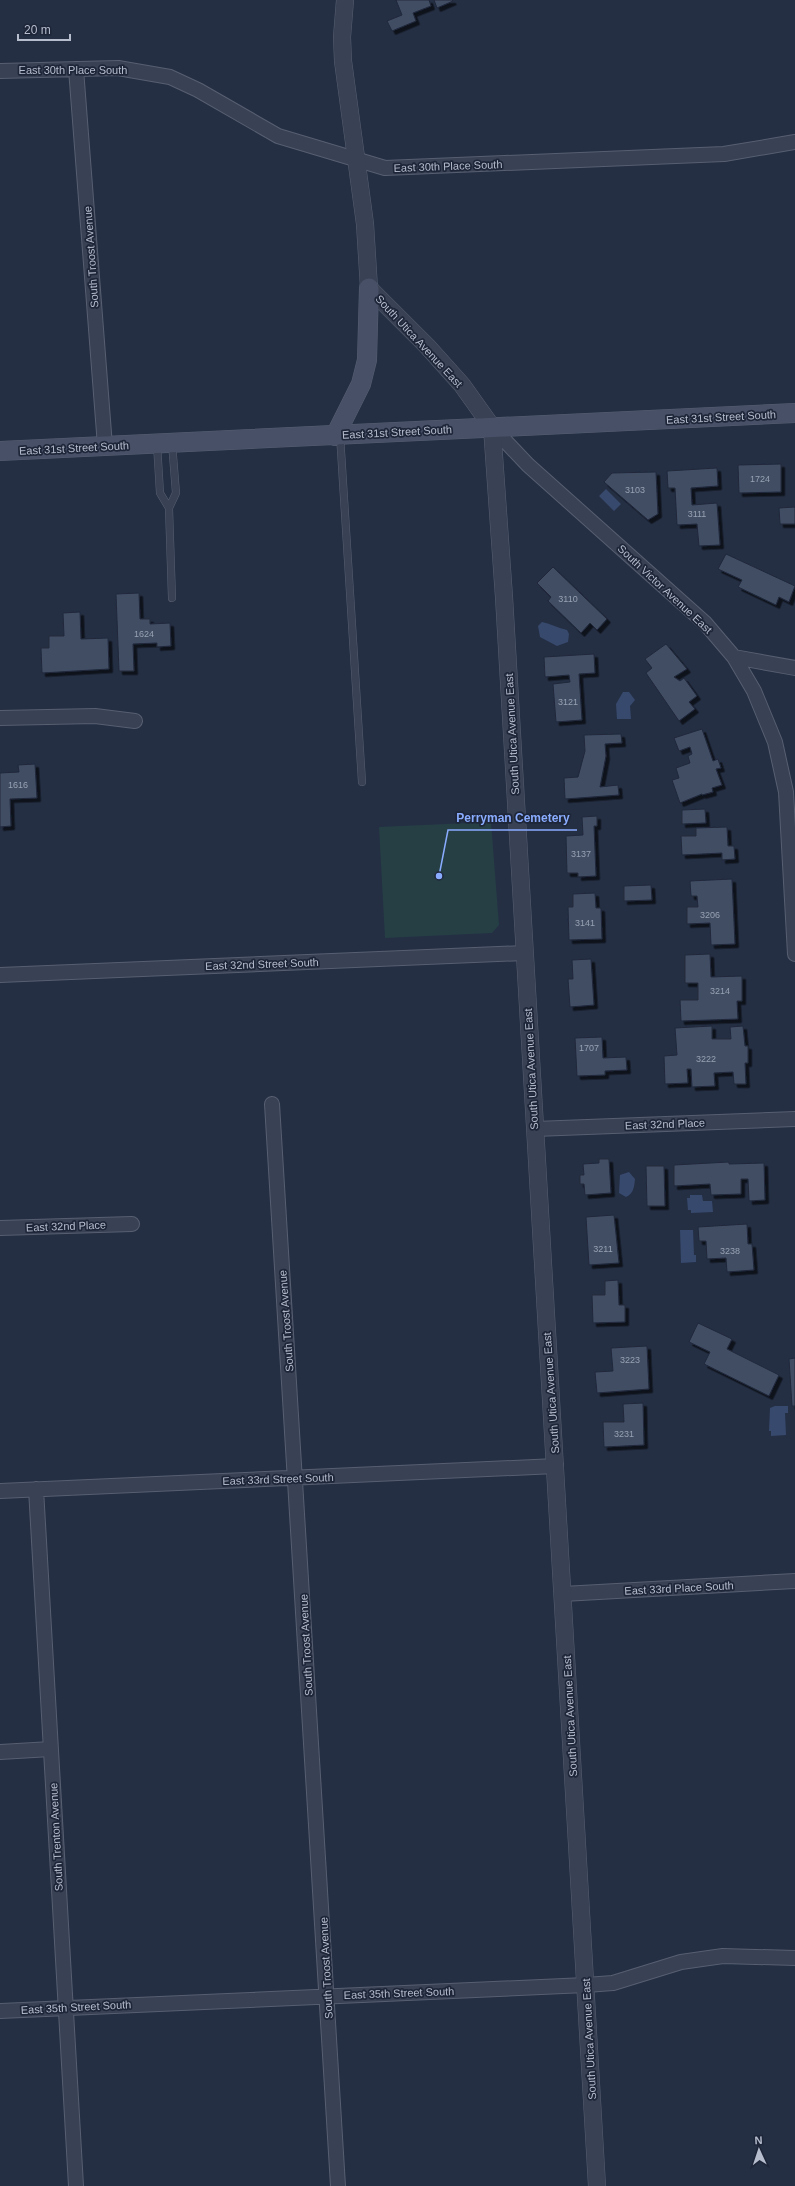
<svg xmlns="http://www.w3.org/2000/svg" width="795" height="2186" font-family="Helvetica,sans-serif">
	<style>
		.green { fill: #263f45 }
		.water { fill: #37496d }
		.building { fill: #404d64; stroke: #20283b; filter: url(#shadow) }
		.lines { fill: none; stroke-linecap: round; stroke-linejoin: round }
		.service-casing { stroke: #575f71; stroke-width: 8 }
		.minor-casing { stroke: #575f71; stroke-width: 16 }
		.tertiary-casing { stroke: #575f71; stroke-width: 18 }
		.secondary-casing { stroke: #575f71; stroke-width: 20 }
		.service { stroke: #394254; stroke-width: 7 }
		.minor { stroke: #394254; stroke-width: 14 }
		.tertiary { stroke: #394254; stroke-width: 17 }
		.secondary { stroke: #475067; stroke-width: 19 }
		.labels { text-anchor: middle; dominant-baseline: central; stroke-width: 3.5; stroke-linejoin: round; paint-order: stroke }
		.number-label { font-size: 9px; fill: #98a1b3 }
		.street-label { font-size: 11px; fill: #b6bdcd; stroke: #1e2639 }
		.leader { fill: none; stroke: #8aacff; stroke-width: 1.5 }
		.callout-dot { fill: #8aacff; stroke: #1e2639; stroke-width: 1.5 }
		.callout-label { font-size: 12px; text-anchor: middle; font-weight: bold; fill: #8aacff; stroke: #1e2639; stroke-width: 3.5; stroke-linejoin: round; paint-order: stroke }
	</style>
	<defs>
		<filter id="shadow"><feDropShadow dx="3.5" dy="3.5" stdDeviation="0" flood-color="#0009"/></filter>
	</defs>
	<rect width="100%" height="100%" fill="#242f44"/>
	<path class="green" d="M491,822L499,925L492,933L385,938L379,827Z"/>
	<path class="water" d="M606,489L621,504L614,511L599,496Z
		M542,622C551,624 558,628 567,630L569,634L568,642L557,646L540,637L538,626Z
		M623,692H629L635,700L630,706L631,719H617L616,704Z
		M629,1172L635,1179C634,1187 634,1193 626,1197L619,1193L620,1175Z
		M690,1195H702L703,1201H712L713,1212L691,1213V1210H688L687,1198H690Z
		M680,1230H693L694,1255H696V1262L681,1263Z
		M775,1406H788V1413H785L786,1435L771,1436V1431H769L770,1408Z"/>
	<path class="building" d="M396,0H429L431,6L413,13L416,21L392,31L387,21L402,15Z
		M434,0H452L453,1L437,8Z
		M781,464V492L739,493L738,465Z
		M717,468L718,486L691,488L692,505L717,503L720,545L699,546L697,524L677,525L675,488H668L667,471Z
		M656,472L658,514L648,520L604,482L612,473Z
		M795,507V524H780L779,508Z
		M726,554L795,586L789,602L779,597L776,605L738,587L742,580L718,569Z
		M553,567L607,619L597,630L590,623L581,633L548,601L551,597L537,583Z
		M139,593L140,619H150V624L170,623L171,646L157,647V643L133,644L134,671H119L116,594Z
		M80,612L81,639L108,638L109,669L42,673L41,648H49V636H64L63,613Z
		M666,644L687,669L674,677L680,681L684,678L697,696L689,702L695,709L679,721L646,673L652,668L645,659Z
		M594,654L595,673L579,674L582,720L556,722L553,684L570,682L569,675L545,677L544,657Z
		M702,729L713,761L718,759L721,768L716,769L722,785L712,788L713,792L702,795V794L680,803L672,780L679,778L676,768L690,763L688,756L692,754L690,747L679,751L674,738Z
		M621,734L622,743L605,744L606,756L600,787L618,785L619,795L565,799L564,778L578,777L585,751L584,735Z
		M35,764L37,798L10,799L11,826L0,827V773L19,772L18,765Z
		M705,809L706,823L682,824V810Z
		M597,816V826H594L596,876L578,877V873H567L566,836L583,835L582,817Z
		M727,827L728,846H734L735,859L722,860V853L682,855L681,836H696V828Z
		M732,879L735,944L711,945L710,923L687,924V907H698L697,896H691L690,881Z
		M651,885L652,900L624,901V886Z
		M595,893L596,908H601L602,939L569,940L568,907H573V894Z
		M710,954L711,977L742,976V1001H737L738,1019L681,1021L680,1000H698V983H685V955Z
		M591,959L594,1005L570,1007L568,979H573L572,960Z
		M712,1026V1039H731L730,1027L743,1026L745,1046H748V1063H745L746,1084H734L733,1072L714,1073L715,1086L692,1087L691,1069H687L688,1083L665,1084L664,1056L677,1055L675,1028Z
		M602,1037L603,1058L626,1057L627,1070L605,1071V1075L577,1076L575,1038Z
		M599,1159H609L611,1193L585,1195L584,1184H580V1175H584L583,1164L599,1163Z
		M729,1162V1164L764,1163L765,1200L749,1201L748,1179H741V1194L711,1195L710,1184L674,1186V1165Z
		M646,1166H664L665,1206H647Z
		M614,1215L619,1263L589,1265L586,1217Z
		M747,1224L748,1244H752L754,1270L727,1272L726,1258L707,1259L706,1241H699L698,1227Z
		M618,1280L619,1305H625V1322L593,1323L592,1295H605V1281Z
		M698,1323L732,1339L727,1349L779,1375L769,1396L704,1364L710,1352L689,1342Z
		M647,1346L649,1389L597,1393L595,1372L613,1371L611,1348Z
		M795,1358V1406H792L789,1359Z
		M643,1403L644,1445L604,1447L603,1422H624L623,1404Z"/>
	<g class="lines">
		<g class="service-casing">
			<path id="service" d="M340,435L362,782
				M157,444L160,493L169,508L176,493L172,443
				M169,508L172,598"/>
		</g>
		<g class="minor-casing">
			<path id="minor" d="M76,69L105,446
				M0,71L118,68L170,77L198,90L278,136L385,168L724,154L795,142
				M492,427L528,465L705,623L734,657L754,691L775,742L786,792L795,954
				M734,657L795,668
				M0,718L95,716L135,721
				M0,975L524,953
				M272,1104L338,2186
				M535,1129L795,1119
				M0,1228L132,1224
				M36,1489L76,2186
				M0,1491L556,1466
				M563,1594L795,1581
				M0,1752L51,1749
				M0,2011L586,1985L613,1983L681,1962L723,1956L795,1958"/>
		</g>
		<g class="tertiary-casing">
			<path id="tertiary" d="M345,0L342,37L343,61L365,224L369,288L427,346L462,385L492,427L504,597L597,2186"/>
		</g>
		<g class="secondary-casing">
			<path id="secondary" d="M335,436L361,384L367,360L369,288
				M0,451L795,413"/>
		</g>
		<use href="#service" class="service"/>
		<use href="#minor" class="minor"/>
		<use href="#tertiary" class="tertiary"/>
		<use href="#secondary" class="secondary"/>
	</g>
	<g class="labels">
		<g class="number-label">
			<text x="760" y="479">1724</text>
			<text x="635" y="490">3103</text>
			<text x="697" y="514">3111</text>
			<text x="568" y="599">3110</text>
			<text x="144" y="634">1624</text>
			<text x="568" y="702">3121</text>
			<text x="18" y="785">1616</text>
			<text x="581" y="854">3137</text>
			<text x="710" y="915">3206</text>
			<text x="585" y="923">3141</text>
			<text x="720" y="991">3214</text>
			<text x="589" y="1048">1707</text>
			<text x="706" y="1059">3222</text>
			<text x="603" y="1249">3211</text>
			<text x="730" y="1251">3238</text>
			<text x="630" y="1360">3223</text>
			<text x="624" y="1434">3231</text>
		</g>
		<g class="street-label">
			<text x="73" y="70">East 30th Place South</text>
			<text transform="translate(448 166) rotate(-2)">East 30th Place South</text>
			<text transform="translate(91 257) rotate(-94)">South Troost Avenue</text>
			<text transform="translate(419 341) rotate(47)">South Utica Avenue East</text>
			<text transform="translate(721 417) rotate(-3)">East 31st Street South</text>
			<text transform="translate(397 432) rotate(-3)">East 31st Street South</text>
			<text transform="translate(74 448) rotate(-3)">East 31st Street South</text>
			<text transform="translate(665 589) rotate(43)">South Victor Avenue East</text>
			<text transform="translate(512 734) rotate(-93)">South Utica Avenue East</text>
			<text transform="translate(262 964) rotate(-2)">East 32nd Street South</text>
			<text transform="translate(531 1069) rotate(-93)">South Utica Avenue East</text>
			<text transform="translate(665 1124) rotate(-2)">East 32nd Place</text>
			<text transform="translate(66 1226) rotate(-2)">East 32nd Place</text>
			<text transform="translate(286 1321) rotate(-94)">South Troost Avenue</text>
			<text transform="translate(551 1393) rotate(-94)">South Utica Avenue East</text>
			<text transform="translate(278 1479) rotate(-2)">East 33rd Street South</text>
			<text transform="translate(679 1588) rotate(-3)">East 33rd Place South</text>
			<text transform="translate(306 1645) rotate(-93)">South Troost Avenue</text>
			<text transform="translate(570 1716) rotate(-93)">South Utica Avenue East</text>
			<text transform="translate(56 1837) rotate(-93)">South Trenton Avenue</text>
			<text transform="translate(326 1968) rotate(-93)">South Troost Avenue</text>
			<text transform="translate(399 1993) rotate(-2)">East 35th Street South</text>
			<text transform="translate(76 2007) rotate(-3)">East 35th Street South</text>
			<text transform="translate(589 2039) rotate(-93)">South Utica Avenue East</text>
		</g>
	</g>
	<path class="leader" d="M439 876L448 830H577"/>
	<circle class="callout-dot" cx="439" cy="876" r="4"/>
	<g class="callout-label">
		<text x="513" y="822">Perryman Cemetery</text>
	</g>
	<g transform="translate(759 2150) rotate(357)" stroke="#1e2639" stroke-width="3" paint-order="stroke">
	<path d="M0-3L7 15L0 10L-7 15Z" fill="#b6bdcd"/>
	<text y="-6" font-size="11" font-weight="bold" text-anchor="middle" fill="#b6bdcd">N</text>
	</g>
	<path d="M18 34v6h52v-6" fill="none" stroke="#b6bdcd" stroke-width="2"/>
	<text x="24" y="34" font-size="12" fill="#b6bdcd" stroke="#1e2639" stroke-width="3" paint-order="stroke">20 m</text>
</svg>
